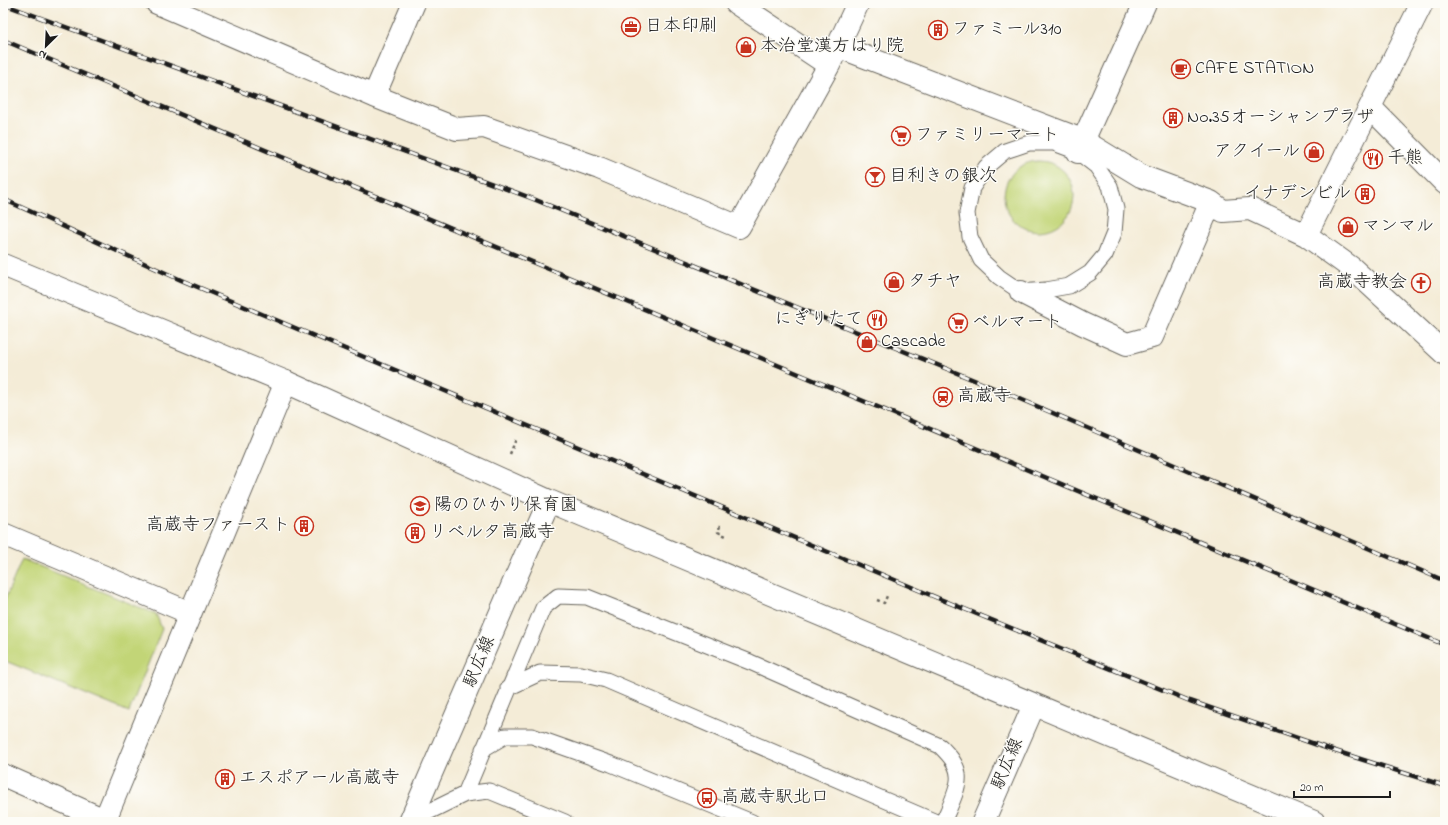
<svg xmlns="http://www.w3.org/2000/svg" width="1448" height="825" viewBox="0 0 1448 825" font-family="'Indie Flower','Klee One',sans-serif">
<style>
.green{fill:#c2d577;stroke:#6f784a}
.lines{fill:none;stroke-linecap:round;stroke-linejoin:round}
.lane-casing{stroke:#68655d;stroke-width:17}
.street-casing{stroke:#68655d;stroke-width:24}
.secondary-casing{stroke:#68655d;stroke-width:24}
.path{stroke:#68655d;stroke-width:2.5;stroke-dasharray:3 3;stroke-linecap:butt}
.lane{stroke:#fff;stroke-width:15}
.street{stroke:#fff;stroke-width:22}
.secondary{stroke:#fff;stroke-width:22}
.rail-casing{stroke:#1c1c1c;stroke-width:4.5}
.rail{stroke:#fdfcf7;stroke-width:3;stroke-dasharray:9;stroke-linecap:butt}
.labels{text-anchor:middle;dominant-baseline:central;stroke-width:3;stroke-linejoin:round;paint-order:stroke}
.poi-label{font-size:18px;fill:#1c1c1c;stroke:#fdfcf7;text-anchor:start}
.street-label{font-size:18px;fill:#1c1c1c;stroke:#fdfcf7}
</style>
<rect width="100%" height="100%" fill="#fdfcf7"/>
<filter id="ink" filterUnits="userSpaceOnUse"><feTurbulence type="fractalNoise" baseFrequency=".025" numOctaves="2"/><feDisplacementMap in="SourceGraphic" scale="8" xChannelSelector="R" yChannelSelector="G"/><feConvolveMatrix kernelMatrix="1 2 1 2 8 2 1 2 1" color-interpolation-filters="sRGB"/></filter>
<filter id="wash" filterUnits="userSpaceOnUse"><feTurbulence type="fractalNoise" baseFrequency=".012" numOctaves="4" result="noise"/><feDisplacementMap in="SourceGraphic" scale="16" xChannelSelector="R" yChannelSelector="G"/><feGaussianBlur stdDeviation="0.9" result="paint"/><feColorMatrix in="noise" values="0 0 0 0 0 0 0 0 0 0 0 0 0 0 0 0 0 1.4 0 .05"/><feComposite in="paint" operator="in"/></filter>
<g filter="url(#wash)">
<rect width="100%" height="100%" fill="#f4ecd7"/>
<path class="green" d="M1004 196a35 35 0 1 1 70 0a35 35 0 1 1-70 0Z
M22,559L156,614L162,629L129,712L3,660V604Z"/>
</g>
<g filter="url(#ink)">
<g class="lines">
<g class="lane-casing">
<path id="lane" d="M1029,143H1054L1078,152L1096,166L1110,186L1116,209L1114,233L1105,255L1090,273L1069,286L1046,290L1021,292L999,277L981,260L970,237L967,213L972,188L986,167L1005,151Z
M508,688L540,673L581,674L606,680L936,822
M483,749L505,736H532L611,764L752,822
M465,794L543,608L558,596L587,597L750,662L940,746C948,754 957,763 958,775C960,788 948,810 943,822
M410,821L465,794L489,791L565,822"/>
</g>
<g class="street-casing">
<path id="street" d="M157,3L374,96L457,129L484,127L599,168L739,227L829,65L858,3
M736,3L829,65
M837,46L1082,140L1141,176L1211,202L1223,211L1250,209L1306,235L1353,269L1445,354
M374,96L414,3
M1370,107L1445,183
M1306,235L1422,3
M1021,292L1083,324L1127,344L1152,337L1211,202
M3,534L190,613
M3,775L109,822
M104,822L286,382"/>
</g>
<g class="secondary-casing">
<path id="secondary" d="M1078,152L1145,3
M3,265L286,382L549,501L1314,822
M410,822L549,501
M983,822L1034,705"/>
</g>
<path class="path" d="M510,454L516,439
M720,526L718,532L728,537
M877,600L884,603L887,596"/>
<use href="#lane" class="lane"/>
<use href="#street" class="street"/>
<use href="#secondary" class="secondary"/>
<g class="rail-casing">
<path id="rail" d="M3,4L531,198L1013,396L1445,581
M3,40L1445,645
M3,199L181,280L940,599L1190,701L1329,749L1445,786"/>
</g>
<use href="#rail" class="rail"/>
</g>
</g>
<defs>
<g id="office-ring" transform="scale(1)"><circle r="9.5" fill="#fdfcf7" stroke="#c8321e" stroke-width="1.5"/><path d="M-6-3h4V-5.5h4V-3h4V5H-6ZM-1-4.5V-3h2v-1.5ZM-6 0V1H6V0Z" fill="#c8321e"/></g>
<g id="building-ring" transform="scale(1)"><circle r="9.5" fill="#fdfcf7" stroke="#c8321e" stroke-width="1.5"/><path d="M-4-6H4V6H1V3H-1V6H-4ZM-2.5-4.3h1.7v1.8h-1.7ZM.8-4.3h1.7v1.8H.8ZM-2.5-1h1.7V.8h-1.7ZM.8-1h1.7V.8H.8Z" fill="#c8321e"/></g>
<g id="shop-ring" transform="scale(1)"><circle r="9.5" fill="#fdfcf7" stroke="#c8321e" stroke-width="1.5"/><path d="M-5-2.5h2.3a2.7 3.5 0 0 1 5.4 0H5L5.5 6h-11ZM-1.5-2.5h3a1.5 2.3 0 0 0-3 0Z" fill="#c8321e"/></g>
<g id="cafe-ring" transform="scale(1)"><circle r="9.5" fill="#fdfcf7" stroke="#c8321e" stroke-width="1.5"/><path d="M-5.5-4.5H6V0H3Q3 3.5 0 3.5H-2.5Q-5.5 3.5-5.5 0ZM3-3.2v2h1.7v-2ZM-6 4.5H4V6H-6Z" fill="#c8321e"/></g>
<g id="supermarket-ring" transform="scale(1)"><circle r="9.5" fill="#fdfcf7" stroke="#c8321e" stroke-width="1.5"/><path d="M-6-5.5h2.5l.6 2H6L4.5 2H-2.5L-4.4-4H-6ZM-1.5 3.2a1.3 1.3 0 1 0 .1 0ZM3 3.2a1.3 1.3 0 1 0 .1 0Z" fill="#c8321e"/></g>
<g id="restaurant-ring" transform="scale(1)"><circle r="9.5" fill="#fdfcf7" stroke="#c8321e" stroke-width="1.5"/><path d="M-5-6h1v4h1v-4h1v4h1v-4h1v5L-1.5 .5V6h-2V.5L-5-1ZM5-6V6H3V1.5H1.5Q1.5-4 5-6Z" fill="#c8321e"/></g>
<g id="bar-ring" transform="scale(1)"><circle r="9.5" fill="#fdfcf7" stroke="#c8321e" stroke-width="1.5"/><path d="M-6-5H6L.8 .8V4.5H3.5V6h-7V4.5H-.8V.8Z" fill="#c8321e"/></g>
<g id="church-ring" transform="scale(1)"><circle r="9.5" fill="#fdfcf7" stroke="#c8321e" stroke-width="1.5"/><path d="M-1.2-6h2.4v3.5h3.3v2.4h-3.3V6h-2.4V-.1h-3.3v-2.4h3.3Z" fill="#c8321e"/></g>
<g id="station-ring" transform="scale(1)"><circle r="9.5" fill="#fdfcf7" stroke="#c8321e" stroke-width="1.5"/><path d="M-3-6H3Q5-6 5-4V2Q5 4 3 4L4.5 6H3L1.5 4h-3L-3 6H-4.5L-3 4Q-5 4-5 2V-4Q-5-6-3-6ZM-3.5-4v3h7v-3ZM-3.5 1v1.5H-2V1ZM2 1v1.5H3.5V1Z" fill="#c8321e"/></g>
<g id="school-ring" transform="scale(1)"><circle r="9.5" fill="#fdfcf7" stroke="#c8321e" stroke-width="1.5"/><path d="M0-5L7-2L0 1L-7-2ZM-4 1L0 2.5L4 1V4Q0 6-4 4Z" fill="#c8321e"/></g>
<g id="bus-ring" transform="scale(1)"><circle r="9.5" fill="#fdfcf7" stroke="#c8321e" stroke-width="1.5"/><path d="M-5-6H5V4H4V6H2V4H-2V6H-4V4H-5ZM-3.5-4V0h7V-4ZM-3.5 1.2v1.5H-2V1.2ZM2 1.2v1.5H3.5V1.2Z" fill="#c8321e"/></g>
</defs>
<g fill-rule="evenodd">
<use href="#office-ring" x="631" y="27"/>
<use href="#building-ring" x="938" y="30"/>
<use href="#shop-ring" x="746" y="47"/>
<use href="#cafe-ring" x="1181" y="69"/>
<use href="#building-ring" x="1173" y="118"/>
<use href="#supermarket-ring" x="901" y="136"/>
<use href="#shop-ring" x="1314" y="152"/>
<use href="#restaurant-ring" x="1373" y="159"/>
<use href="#bar-ring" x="875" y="177"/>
<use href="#building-ring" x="1365" y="194"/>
<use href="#shop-ring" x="1348" y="227"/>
<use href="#shop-ring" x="894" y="282"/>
<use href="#church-ring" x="1421" y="283"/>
<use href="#restaurant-ring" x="877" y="320"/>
<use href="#supermarket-ring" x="958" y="323"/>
<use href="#shop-ring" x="867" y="342"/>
<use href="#station-ring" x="943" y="397"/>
<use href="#school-ring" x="420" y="506"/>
<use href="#building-ring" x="304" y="526"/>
<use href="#building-ring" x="415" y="533"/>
<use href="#building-ring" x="225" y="779"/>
<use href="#bus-ring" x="707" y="798"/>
</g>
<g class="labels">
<g class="poi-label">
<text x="645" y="27">日本印刷</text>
<text x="952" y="30">ファミール310</text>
<text x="760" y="47">本治堂漢方はり院</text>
<text x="1195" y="69">CAFE STATION</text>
<text x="1187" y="118">No.35オーシャンプラザ</text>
<text x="915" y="136">ファミリーマート</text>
<text x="1300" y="152" text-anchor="end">アクイール</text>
<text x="1387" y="159">千熊</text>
<text x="889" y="177">目利きの銀次</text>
<text x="1351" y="194" text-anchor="end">イナデンビル</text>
<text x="1362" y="227">マンマル</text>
<text x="908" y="282">タチヤ</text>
<text x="1407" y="283" text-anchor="end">高蔵寺教会</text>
<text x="863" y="320" text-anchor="end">にぎりたて</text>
<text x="972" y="323">ベルマート</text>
<text x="881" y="342">Cascade</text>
<text x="957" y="397">高蔵寺</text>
<text x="434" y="506">陽のひかり保育園</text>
<text x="290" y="526" text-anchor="end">高蔵寺ファースト</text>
<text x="429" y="533">リベルタ高蔵寺</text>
<text x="239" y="779">エスポアール高蔵寺</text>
<text x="721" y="798">高蔵寺駅北口</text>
</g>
<g class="street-label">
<text transform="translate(480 662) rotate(-67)">駅広線</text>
<text transform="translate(1008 764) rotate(-67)">駅広線</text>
</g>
</g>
<rect width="1448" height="825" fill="none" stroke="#fdfcf7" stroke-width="16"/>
<g transform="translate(46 46) rotate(204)" stroke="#fdfcf7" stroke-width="3" paint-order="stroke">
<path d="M0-3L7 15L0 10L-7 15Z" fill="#1c1c1c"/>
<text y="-6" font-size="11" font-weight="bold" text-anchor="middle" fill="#1c1c1c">N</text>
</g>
<path d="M1294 791v6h96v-6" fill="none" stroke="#1c1c1c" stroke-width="2"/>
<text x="1300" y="791" font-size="12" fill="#1c1c1c" stroke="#fdfcf7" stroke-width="3" paint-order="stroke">20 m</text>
</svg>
